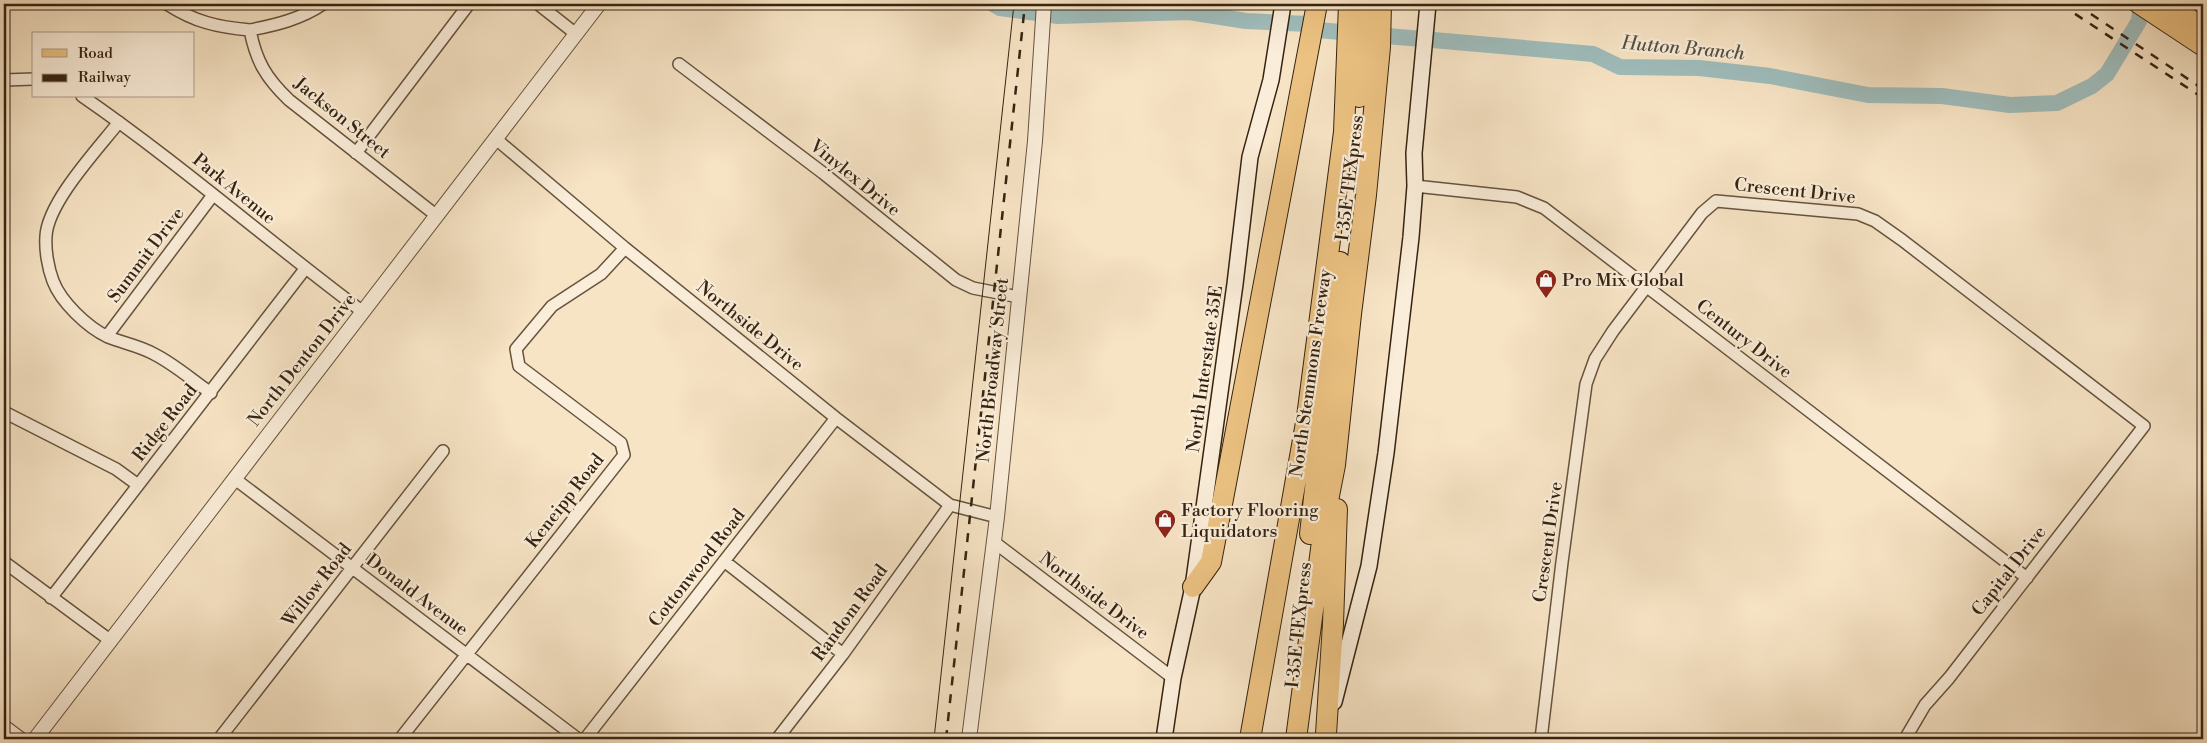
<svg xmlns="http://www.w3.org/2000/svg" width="2207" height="743" viewBox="0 0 2207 743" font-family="'Libre Bodoni',serif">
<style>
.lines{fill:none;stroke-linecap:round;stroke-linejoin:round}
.river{stroke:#9fbdbc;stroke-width:16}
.minor-casing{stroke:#66533e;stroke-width:14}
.tertiary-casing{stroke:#66533e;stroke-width:16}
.secondary-casing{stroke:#352311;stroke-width:18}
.primary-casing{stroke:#352311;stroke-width:20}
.motorway-casing{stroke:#352311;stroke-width:22}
.minor{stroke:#faedd9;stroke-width:11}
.tertiary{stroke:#faedd9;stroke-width:14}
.secondary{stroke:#faedd9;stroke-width:15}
.primary{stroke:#ecc282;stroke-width:18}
.motorway{stroke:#ecc282;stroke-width:20}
.tram{stroke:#352311;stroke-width:1}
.rail{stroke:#352311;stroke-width:2.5;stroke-dasharray:9 9;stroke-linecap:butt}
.labels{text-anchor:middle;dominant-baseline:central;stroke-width:4.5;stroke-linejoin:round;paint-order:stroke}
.street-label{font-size:18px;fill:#352311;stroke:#faedd9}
.poi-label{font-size:18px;fill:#352311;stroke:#faedd9;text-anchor:start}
.water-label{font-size:19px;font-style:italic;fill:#555144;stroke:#faedd9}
</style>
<rect width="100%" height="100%" fill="#f7e4c5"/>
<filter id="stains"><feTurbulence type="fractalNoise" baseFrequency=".004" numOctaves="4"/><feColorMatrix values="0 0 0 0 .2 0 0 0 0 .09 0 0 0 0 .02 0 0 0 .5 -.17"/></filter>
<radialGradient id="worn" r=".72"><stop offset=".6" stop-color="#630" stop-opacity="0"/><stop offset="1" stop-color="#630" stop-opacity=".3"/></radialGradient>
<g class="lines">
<path class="river" d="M993,4L1000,8L1058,16L1189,12L1246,21L1308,24L1318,30L1593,54L1620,67L1699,68L1770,76L1868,95L1942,96L2010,105L2057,103L2092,86L2107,74L2139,21L2141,4"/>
<g class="minor-casing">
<path id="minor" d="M167,4C195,22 217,27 250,30C256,61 266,78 289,100L437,216
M538,4L576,34
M250,30C276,25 301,19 323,4
M679,64L823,173L956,280L973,288L1019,297
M4,80L34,79
M82,96C179,163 268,241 363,312
M119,122C97,150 48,202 46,236C45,250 48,268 53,281C61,302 87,327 108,337C123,343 140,346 154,354C174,364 192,380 211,393
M496,139L625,248L836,418L950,505L997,517
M356,153L469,4
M1415,186L1517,197L1544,208L2027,578
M107,336L213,195
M4,412L116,469L138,485
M235,479L578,739
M994,542L1173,678
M724,561L843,654
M4,562L111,641
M51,598L305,269
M219,739L443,451
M400,739L624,455L621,443L519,366L516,349L552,306L601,274L625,248
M585,739L836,418
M777,739L843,654L950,505
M1541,739L1562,562L1586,384L1595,359L1613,331L1702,213L1716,201L1858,214L1875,221L1902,240L2144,426L1949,678L1925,705L1905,739"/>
</g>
<g class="tertiary-casing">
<path id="tertiary" d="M4,727L20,739
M35,739L599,4
M969,739L997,517L1035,141L1044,4"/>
</g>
<g class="secondary-casing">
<path id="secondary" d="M1334,702L1369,566L1386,453L1411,237L1415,186L1414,153L1428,4
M1164,739L1173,678L1193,587L1235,284L1250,157L1271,80L1283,4"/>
</g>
<g class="primary-casing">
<path id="primary" d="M2138,4L2203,47
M2168,4L2203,27"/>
</g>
<g class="motorway-casing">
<path id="motorway" d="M1359,97L1364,4
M1310,534L1340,262
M1193,587L1211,562L1317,4
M1326,734L1333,624L1337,509
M1250,739L1307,417L1344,132L1349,4
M1296,739L1326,511L1335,465L1351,314L1366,195L1380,47L1381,4"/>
</g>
<use href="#minor" class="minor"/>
<use href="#tertiary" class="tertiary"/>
<use href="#secondary" class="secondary"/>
<use href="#primary" class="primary"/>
<use href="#motorway" class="motorway"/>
<path class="tram" d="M934,739L1014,4"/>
<path class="rail" d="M2060,4L2203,98
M2076,4L2203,89
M946,739L1025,4"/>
</g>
<defs>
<g id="shop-pin" transform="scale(1.125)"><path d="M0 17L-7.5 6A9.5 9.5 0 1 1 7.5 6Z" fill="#8f2418" stroke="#faedd9"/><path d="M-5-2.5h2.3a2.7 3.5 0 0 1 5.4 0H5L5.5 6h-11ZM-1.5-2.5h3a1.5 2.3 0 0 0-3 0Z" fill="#fff"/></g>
</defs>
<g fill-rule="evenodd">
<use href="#shop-pin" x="1546" y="280"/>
<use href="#shop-pin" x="1165" y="520"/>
</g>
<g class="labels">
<g class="street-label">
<text transform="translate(342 118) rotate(39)">Jackson Street</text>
<text transform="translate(855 178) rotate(39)">Vinylex Drive</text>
<text transform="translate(1350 178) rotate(-83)">I 35E TEXpress</text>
<text transform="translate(234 189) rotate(39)">Park Avenue</text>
<text transform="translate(1795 191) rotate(6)">Crescent Drive</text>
<text transform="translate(146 255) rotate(-53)">Summit Drive</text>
<text transform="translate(750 326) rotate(39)">Northside Drive</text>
<text transform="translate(1744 339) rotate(38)">Century Drive</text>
<text transform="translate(302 360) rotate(-52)">North Denton Drive</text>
<text transform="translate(1205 369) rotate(-82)">North Interstate 35E</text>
<text transform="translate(993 370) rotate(-84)">North Broadway Street</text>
<text transform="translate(1311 373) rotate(-82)">North Stemmons Freeway</text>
<text transform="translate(165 423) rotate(-52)">Ridge Road</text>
<text transform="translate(565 501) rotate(-52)">Keneipp Road</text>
<text transform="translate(1548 542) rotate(-82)">Crescent Drive</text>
<text transform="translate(697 568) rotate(-52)">Cottonwood Road</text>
<text transform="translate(2009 571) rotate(-52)">Capital Drive</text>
<text transform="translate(317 585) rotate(-52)">Willow Road</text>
<text transform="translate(417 595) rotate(37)">Donald Avenue</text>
<text transform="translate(1094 596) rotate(37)">Northside Drive</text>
<text transform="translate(850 613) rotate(-54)">Random Road</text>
<text transform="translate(1299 625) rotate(-84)">I 35E TEXpress</text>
</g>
<g class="poi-label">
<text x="1562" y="280">Pro Mix Global</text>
<text x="1181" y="510">Factory Flooring<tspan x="1181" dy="21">Liquidators</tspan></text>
</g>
<g class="water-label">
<text transform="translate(1683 48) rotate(5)">Hutton Branch</text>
</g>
</g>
<rect width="2207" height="743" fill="none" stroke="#f7e4c5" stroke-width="20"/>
<rect x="5" y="5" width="2197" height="733" fill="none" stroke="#352311" stroke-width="2.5"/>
<rect x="10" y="10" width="2187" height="723" fill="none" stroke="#352311"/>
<rect x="32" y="32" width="162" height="65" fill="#faedd9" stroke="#ab9c89"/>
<rect x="42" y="49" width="25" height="8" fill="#ecc282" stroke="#ab9c89"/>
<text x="78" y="58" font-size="15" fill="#352311">Road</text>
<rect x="42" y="74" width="25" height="8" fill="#352311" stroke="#ab9c89"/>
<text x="78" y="82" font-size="15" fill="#352311">Railway</text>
<rect width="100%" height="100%" filter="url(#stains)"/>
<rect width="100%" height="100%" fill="url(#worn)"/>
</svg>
